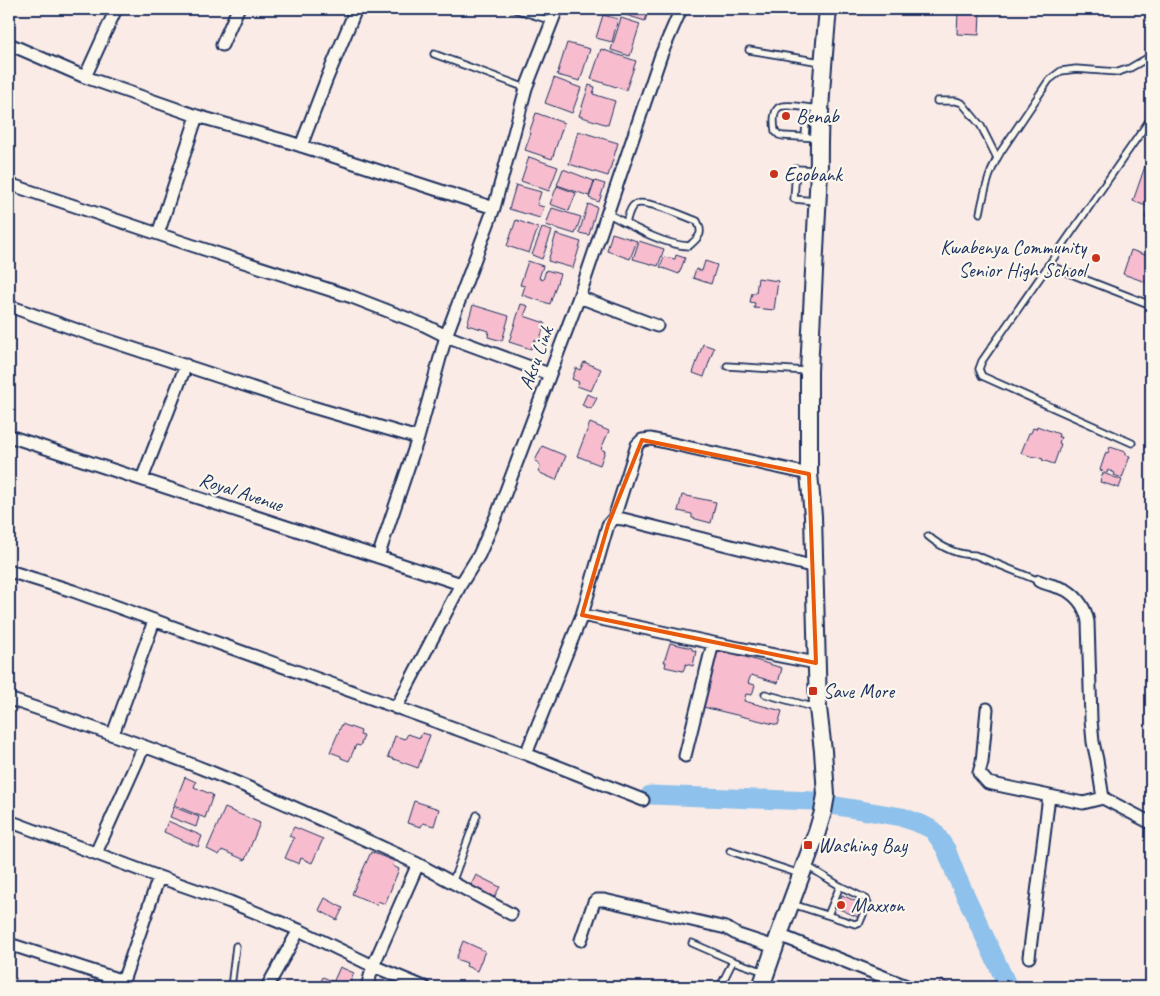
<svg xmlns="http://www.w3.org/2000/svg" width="1160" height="996" viewBox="0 0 1160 996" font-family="Caveat,sans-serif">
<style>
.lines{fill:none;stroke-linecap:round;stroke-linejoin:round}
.river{stroke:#8ec1eb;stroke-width:19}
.building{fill:#f7bdcf;stroke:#1b2f5e}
.lane-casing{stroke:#1b2f5e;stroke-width:9}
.street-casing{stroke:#1b2f5e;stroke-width:15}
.secondary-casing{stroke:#1b2f5e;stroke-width:20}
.lane{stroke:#fbf7ec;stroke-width:5.5}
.street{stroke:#fbf7ec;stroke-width:11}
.secondary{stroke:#fbf7ec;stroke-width:16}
.marked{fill:none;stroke:#e8590c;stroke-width:4;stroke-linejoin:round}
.poi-dot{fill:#c8321e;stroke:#fbf7ec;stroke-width:2}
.labels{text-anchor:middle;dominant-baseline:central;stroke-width:4.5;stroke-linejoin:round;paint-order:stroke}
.poi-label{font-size:20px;fill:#1b2f5e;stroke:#fbf7ec;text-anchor:start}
.street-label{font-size:20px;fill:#1b2f5e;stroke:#fbf7ec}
</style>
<rect width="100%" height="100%" fill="#faebe6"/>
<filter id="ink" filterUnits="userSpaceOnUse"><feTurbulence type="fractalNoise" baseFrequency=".02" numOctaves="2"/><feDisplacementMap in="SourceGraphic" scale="10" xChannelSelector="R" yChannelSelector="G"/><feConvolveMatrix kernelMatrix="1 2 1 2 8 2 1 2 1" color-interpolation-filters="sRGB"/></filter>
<g filter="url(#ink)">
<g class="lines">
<path class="river" d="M650,795L814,801
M831,805L902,817L923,825L933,830L946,849L956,875L1008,987"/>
</g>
<path class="building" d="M607,9H649L645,21Z
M958,11H980L979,35L957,34Z
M603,15L618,19L612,42L596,38Z
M621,18L640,24L630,56L611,50Z
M567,43L590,49L580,81L557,75Z
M601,49L636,61L626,90L591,79Z
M554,78L581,88L572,113L545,103Z
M589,85L595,87L593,94L615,101L608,125L579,116Z
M536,113L564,123L552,159L525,150L531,133H529Z
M578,131L618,143L608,176L569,164Z
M1151,149V193L1146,206L1133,201Z
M529,157L558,167L549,191L521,181Z
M563,169L594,181L589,196L557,185Z
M595,181L605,184L599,202L589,198Z
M516,185L541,192L537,205L544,207L540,218L509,209Z
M557,186L576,193L569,211L550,204Z
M588,204L597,207L589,235L579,233Z
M552,208L581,217L575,234L546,225Z
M1148,210L1151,211V220L1145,218Z
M516,220L538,228L529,253L507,246Z
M542,228L552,231L542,259L532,255Z
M612,233L637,241L630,259L607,251Z
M556,234L581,242L573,268L548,261Z
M639,241L664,249L658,266L633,259Z
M1131,250L1151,257V284L1123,274Z
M676,255L685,258L679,274L660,267L664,257L675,259Z
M528,261L543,266L539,278L543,280L546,270L560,274L550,304L522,295L525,286L520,285Z
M705,261L717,265L711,284L693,278L696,269L702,271Z
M758,278L778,281L774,310L754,308L755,303L750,302L752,293H756Z
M521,304L528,306L524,316L545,323L539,342L534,340L531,349L509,342Z
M473,305L509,316L502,341L488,337L489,331L467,325Z
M703,344L714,348L704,377L693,373Z
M584,362L601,369L591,391L577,386L579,382L572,379L576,368L580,370Z
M587,394L597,398L591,409L582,405Z
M590,423L609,431L601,449L605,451L600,465L577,456Z
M1037,426L1059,434L1058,437H1061L1059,443L1061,444L1054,464L1042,460L1043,459L1033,456V457L1021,453L1029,433H1031L1033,428L1036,429Z
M542,446L566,456L556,480L538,472L540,468L539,463L535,461Z
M1110,447L1126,452V455L1130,456L1122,478L1114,475L1115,473L1108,470L1107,473L1100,470L1106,452L1108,453Z
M1103,473L1122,480L1119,488L1100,482Z
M682,495L716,502L711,523L692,518V514L678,511Z
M670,643L692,648V650L696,651L693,666L686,664L683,671L665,667L666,662H664Z
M715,648L782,668L778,683L751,675L748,683L755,685L752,695L746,694L744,701L782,711L778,725L699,706Z
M342,724L361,731L360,735L364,736L360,746L356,745L349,761L341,758V756L330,752Z
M422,733L430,735L418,768L388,757L395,736L405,739L408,734L420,738Z
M185,777L196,782L194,787L213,795L205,818L174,805Z
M414,801L439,809L434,826L423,823L421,827L407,823Z
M174,807L199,817L196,827L170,817Z
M225,808L260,823L245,860L222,850L219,855L207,849Z
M168,821L202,836L198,847L164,832Z
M294,827L323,839L312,863L301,858L299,864L285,858L294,838L289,836Z
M371,852L394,861L393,866L399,869L385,904L378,901L377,905L352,894Z
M476,875L500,887L493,899L470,887Z
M842,895L866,906L860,918L837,908Z
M325,898L343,908L337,920L319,910Z
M463,941L485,951L477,971L466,966L467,963L456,959Z
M340,967L354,973L348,987H331Z
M323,977L334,982L331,987H318Z
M941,980L959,987H938Z"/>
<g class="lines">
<g class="lane-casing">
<path id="lane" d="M514,9L552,21
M928,9H938
M749,50L821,62
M434,54L526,88
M937,101H956L962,103L981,126L997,158
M818,109C810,108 783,103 778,108C773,113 774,125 775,131L779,135L783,136L819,138
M805,137L807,108
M815,201L794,199L796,169L817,170
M607,213C631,226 663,245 689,246C699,237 704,234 697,221C686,217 643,197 634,205C629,209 628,217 626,223
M980,213C985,188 991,164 1006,144L1049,80L1061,71L1076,69L1118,72L1130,68L1151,56
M1048,265L1151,305
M727,366L807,371
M1132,443L982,376L979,369L982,361L1151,118
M928,536C942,548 957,555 975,555L1039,581
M765,694L816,708
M730,851L800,874
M452,883L477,815
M792,904L855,924L860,922L868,903L866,899L840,886L807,866
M828,915L840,886
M692,943L733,961
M231,987L236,946
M720,987L733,961L765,972"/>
</g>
<g class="street-casing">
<path id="street" d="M9,44L85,77L197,116L286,141L494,208
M222,45L238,9
M85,77L116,9
M301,146L327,78L356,9
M9,184L191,245L352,297L424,325L446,336L549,374
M158,234L197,116
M579,297L657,326
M9,306L80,331L302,404L418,438
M9,436L461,584
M142,479L186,365
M614,518L637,445L642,440L651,439L809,474
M378,557L418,438L446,336L494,208L526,88L557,9
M9,571L73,591L526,754L643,800
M1039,581C1048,585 1057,586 1066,590C1078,597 1086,609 1088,622L1091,720L1093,742L1097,760L1103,798L1151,823
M582,615L608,525L614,518L623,519L815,567
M9,699C81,723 153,748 223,777C289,804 353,834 418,864L373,966L424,987
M396,708L461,584L479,555L498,512L579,297L661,55L681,9
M987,709L982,762L979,773L988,783L1083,803L1103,798
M113,734L154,621
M526,754L582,615L713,643L816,663
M685,756L713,643
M9,821L159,877L230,902L299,930L373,966L367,987
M96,853L144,746
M418,864L511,914
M779,935L909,987
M581,940L594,902L597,900H604L726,928L738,935L775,947
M9,944L123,981
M1029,957L1049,796
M121,987L159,877
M267,987L299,930"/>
</g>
<g class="secondary-casing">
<path id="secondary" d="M761,987L779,935L817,832L823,812L826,795L823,751L818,708L813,516L809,474V371L819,171C818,116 823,63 828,9"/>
</g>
<use href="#lane" class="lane"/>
<use href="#street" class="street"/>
<use href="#secondary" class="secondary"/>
</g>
</g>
<path class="marked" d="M642,440L809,474L816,663L582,615L608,525Z"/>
<g class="poi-dot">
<circle cx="786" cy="116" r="5"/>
<circle cx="774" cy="174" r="5"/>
<circle cx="1096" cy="258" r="5"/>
<rect x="808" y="686" width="10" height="10" rx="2.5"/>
<rect x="803" y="840" width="10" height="10" rx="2.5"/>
<circle cx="841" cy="905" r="5"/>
</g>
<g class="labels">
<g class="poi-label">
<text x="796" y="116">Benab</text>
<text x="784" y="174">Ecobank</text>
<text x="1086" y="247" text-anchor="end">Kwabenya Community<tspan x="1086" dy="23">Senior High School</tspan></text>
<text x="823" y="691">Save More</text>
<text x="818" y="845">Washing Bay</text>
<text x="851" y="905">Maxxon</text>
</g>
<g class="street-label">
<text transform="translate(536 358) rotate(-70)">Aksu Link</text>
<text transform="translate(241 492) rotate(18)">Royal Avenue</text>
</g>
</g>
<rect width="1160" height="996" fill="none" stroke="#fbf7ec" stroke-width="30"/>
<rect x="15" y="15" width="1130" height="966" fill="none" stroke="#1b2f5e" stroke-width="2" filter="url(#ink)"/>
</svg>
